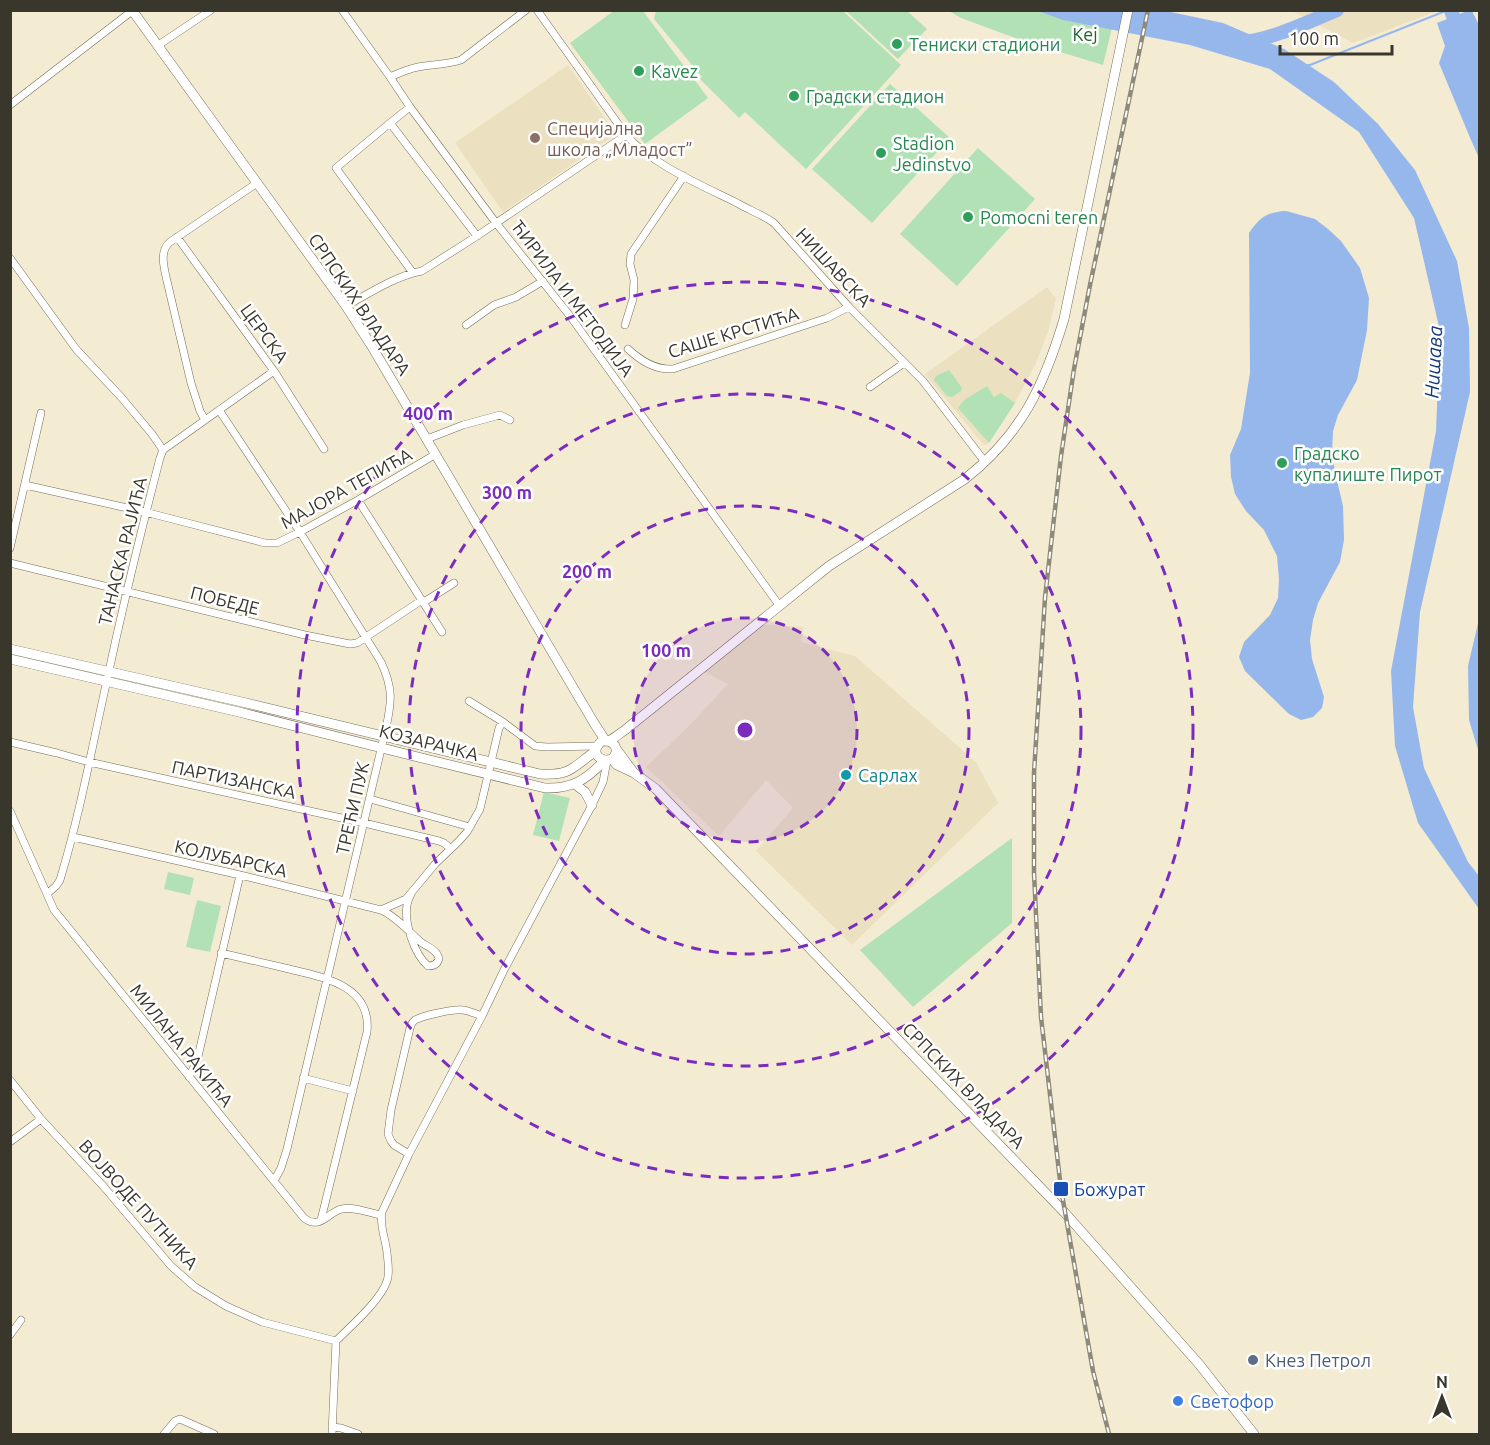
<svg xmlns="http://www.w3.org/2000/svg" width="1490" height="1445" viewBox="0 0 1490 1445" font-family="Ubuntu,sans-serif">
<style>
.built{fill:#ebe1c1}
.green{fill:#b1e1b5}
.water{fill:#96b7eb}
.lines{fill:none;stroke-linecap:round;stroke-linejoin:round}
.stream{stroke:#96b7eb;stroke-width:2}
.river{stroke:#96b7eb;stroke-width:14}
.street-casing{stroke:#756e59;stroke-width:8}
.secondary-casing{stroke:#756e59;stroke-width:10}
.street{stroke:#fff;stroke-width:7}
.secondary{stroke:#fff;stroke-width:9}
.rail-casing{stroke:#8f8979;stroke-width:4.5}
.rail{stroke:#fff;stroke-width:2;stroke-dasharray:7;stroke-linecap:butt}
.ring{fill:none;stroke:#7b2cbf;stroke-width:3;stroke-dasharray:10 8}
.leisure-dot{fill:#2e9e5b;stroke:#fff;stroke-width:2}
.education-dot{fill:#8d6e63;stroke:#fff;stroke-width:2}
.culture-dot{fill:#0f9aa8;stroke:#fff;stroke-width:2}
.transit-dot{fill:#1a4fb4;stroke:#fff;stroke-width:2}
.service-dot{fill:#5c6f8a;stroke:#fff;stroke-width:2}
.shop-dot{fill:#3f7fe0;stroke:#fff;stroke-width:2}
.labels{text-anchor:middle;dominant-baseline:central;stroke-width:5;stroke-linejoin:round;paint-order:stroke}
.park-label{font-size:18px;fill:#1e652e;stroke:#fff}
.leisure-label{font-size:18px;fill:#27864d;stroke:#fff;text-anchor:start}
.education-label{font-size:18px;fill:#785e54;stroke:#fff;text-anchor:start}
.street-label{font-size:18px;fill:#39362c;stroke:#fff}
.culture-label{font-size:18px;fill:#0d838f;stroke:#fff;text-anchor:start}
.transit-label{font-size:18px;fill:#164399;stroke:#fff;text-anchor:start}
.service-label{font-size:18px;fill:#4e5e75;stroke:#fff;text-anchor:start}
.shop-label{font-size:18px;fill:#366cbe;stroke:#fff;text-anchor:start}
.water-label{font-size:20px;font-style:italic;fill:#133a77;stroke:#fff}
.centre{fill:#7b2cbf;stroke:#fff;stroke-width:3}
.ring-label{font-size:18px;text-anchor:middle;font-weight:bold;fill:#7b2cbf;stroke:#fff;stroke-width:5;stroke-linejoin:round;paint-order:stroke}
</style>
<rect width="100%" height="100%" fill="#f4ebd3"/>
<path class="built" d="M1292,11H1437L1353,43Z
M568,65L616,134L503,212L455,143Z
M1047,287L1056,298L1048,332L1036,363L1015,403L987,445H984L925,374Z
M760,624L804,627L801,642L855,656L976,762L998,803L852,945L756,851L793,808L766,780L719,836L646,767L689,726L728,684L703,671Z"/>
<path class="green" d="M615,10L643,11L708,98L645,144L570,43Z
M656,10L843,11L901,65L806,169L745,112L739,118L700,79L702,77L654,19Z
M846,11H907L927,29L898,59Z
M949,11H1116L1103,65L1018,39L961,18Z
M890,84L950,138L872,223L812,169Z
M978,148L1035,199L957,286L900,234Z
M949,370L962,388L961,391L952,397L947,396L934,380L936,376Z
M987,386L994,397L1001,393L1015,403L989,443L958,408L964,400Z
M544,792L570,798L559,841L533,835Z
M1012,838V923L913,1007L860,950Z
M168,872L194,878L190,895L164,889Z
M197,900L221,906L210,952L186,947Z"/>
<path class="water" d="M1038,11H1166L1223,23L1284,49L1334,82L1378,124L1415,170L1457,261L1469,328L1470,392L1420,612L1413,707L1424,768L1468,862L1479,876V909L1418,823L1395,746L1391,671L1436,431L1440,331L1414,218L1359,132L1270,69L1190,45L1063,20Z
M1467,11H1472L1479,25V158L1471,140L1439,63L1445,46L1437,23Z
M1286,211L1315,219L1328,229L1341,241L1360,268L1369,298L1367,330L1357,380L1338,415L1333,431L1332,452L1335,472L1343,506L1344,540L1340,562L1318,603L1313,620L1310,640L1312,659L1324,697L1322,708L1313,717L1301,720L1289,714L1245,671L1239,657L1244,642L1270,615L1278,598L1279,579L1277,556L1264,530L1246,511L1235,494L1231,477L1230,455L1241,429L1250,373L1249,233C1260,217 1267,212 1286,211Z
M1479,619V753L1469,720L1468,666Z"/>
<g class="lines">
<path class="stream" d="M1306,65H1310L1448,10"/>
<path class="river" d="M1451,10L1453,16
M1242,42C1271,40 1310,21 1337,10"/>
<g class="street-casing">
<path id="street" d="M342,10L390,77L410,107L496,223L570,316L779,605
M537,10L626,135C651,164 703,186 737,203C749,210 763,215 774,223L849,307L923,381L985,462
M157,46L211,10
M390,77C399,73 408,69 418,67C432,64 446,65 461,60L526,10
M10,105L132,11
M410,107L390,123L477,236
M390,123L336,168L413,273
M177,237L274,371L324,449
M10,258L76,349L121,397L152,434L163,450
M346,306C370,293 395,276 422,271L477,236L626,135
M466,325L494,305L516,297L543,281
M625,325L633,299L634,280L630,264L631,254L684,176
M628,349C641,361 655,370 673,369L827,318L849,307
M870,387L904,363
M219,410L300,532L381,662C393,688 392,700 386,728L287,1149L281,1168L274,1181
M205,420L200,411L191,383L167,281C164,268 159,251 170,242L257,183
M427,439L463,425L500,415L510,420
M163,450L274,371
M25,485L145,512L265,543H277L300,532L358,500L436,454
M358,500L442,632
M10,548L41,413
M10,563L305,635L350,644L357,643L422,600
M424,602L454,583
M469,701L503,722L535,746L547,747L597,746
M10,742L57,753L89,762L364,823L439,841L444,843L450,848
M370,799L470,827
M10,811L54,910L304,1218C320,1231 329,1211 342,1209C354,1206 369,1213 381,1215
M73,837L240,875L381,910C397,917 409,932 422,943C427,946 434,949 437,954C438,955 438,957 439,958C438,964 434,966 428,966C414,954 404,923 407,905C408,900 410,896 412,892
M47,894L56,886L60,880C80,814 92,747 107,680C123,605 141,531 160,458L163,450
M381,910L406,899L436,863L459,841L467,832L480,809L499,728L503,722
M221,953C242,958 264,963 285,968C321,977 372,984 367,1032L321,1220
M189,1077L197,1061L240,875
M303,1078L353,1091
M10,1080L41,1119L104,1187L171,1266L195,1287L226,1306L262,1322L336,1341
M10,1142L41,1119
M409,1154L394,1145L391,1141L388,1134L391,1110L410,1028C412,1023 411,1023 415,1020C424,1015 454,1009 463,1010C470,1011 476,1014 482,1016
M10,1335L21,1320
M332,1427L341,1428L358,1434
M164,1434L175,1421L180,1419L214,1434
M332,1434L336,1341C350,1327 381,1300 387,1281C390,1273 388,1262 387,1253C386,1240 379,1225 382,1212L409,1154L482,1016L504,970L592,805L603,782L607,761"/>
</g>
<g class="secondary-casing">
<path id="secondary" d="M132,10L346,306L371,345L594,723L605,740
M10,649L242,702L540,774C572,776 572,767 596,751
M10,659L239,712L434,761L545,788C572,789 586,780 604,761
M608,741C617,744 619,752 612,759C602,763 590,754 599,744C603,739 603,742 608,741C614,739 620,733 625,730L829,566L965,479C1021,435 1044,386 1064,319L1128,10
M617,750L634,773L656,789L1065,1213L1199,1364L1254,1434
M612,759L617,765L634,773
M575,784L585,792L592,805"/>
</g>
<use href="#street" class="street"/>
<use href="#secondary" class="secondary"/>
<g class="rail-casing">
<path id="rail" d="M1109,1434L1093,1371L1061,1189L1041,1017L1034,873V773L1045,598L1061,456L1074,369L1090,285L1148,10"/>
</g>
<use href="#rail" class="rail"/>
</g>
<circle cx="745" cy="730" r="112" fill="#7b2cbf" fill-opacity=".12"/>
<g class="ring">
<circle cx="745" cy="730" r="112"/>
<circle cx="745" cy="730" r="224"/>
<circle cx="745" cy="730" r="336"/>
<circle cx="745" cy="730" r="448"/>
</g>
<g class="leisure-dot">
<circle cx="897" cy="44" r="6"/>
<circle cx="639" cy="71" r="6"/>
<circle cx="794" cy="96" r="6"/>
<circle cx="881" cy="153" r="6"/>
<circle cx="968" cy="217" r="6"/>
<circle cx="1282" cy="463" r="6"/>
</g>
<circle class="education-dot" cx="535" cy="138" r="6"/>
<circle class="culture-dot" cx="846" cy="775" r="6"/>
<rect class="transit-dot" x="1053" y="1181" width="16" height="16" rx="3"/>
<circle class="service-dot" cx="1253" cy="1360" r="6"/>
<circle class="shop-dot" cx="1178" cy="1401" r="6"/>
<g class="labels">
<g class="park-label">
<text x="1085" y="34">Кеј</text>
</g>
<g class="leisure-label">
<text x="909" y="44">Тениски стадиони</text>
<text x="651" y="71">Kavez</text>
<text x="806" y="96">Градски стадион</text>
<text x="893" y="143">Stadion<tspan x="893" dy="21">Jedinstvo</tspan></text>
<text x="980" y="217">Pomocni teren</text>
<text x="1294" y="453">Градско<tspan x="1294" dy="21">купалиште Пирот</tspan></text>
</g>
<g class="education-label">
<text x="547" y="128">Специјална<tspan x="547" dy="21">школа „Младост”</tspan></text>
</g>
<g class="street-label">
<text transform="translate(834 267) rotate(47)">НИШАВСКА</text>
<text transform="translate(573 298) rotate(53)">ЋИРИЛА И МЕТОДИЈА</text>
<text transform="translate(360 304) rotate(56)">СРПСКИХ ВЛАДАРА</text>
<text transform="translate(733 332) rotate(-17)">САШЕ КРСТИЋА</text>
<text transform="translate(265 333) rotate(54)">ЦЕРСКА</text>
<text transform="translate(346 488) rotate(-29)">МАЈОРА ТЕПИЋА</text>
<text transform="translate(122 551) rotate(-76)">ТАНАСКА РАЈИЋА</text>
<text transform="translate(225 600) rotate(14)">ПОБЕДЕ</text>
<text transform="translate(429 742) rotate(14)">КОЗАРАЧКА</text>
<text transform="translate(234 779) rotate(12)">ПАРТИЗАНСКА</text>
<text transform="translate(352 808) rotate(-77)">ТРЕЋИ ПУК</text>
<text transform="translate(231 858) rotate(13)">КОЛУБАРСКА</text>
<text transform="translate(182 1045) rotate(51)">МИЛАНА РАКИЋА</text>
<text transform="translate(964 1085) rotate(46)">СРПСКИХ ВЛАДАРА</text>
<text transform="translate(139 1204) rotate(48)">ВОЈВОДЕ ПУТНИКА</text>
</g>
<g class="culture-label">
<text x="858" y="775">Сарлах</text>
</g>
<g class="transit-label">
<text x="1074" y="1189">Божурат</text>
</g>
<g class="service-label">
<text x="1265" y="1360">Кнез Петрол</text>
</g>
<g class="shop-label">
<text x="1190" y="1401">Светофор</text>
</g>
<g class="water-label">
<text transform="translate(1433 362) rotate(-87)">Нишава</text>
</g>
</g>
<circle cx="745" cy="730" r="9" class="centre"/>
<g class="ring-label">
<text x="428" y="420">400 m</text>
<text x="507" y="499">300 m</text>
<text x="587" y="578">200 m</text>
<text x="666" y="657">100 m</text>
</g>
<rect width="1490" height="1445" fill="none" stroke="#39362c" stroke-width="24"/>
<g transform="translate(1442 1397)" stroke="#ffffff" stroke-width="4.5" paint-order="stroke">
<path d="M0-4.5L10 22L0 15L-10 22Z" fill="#39362c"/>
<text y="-9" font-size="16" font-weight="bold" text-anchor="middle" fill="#39362c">N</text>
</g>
<path d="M1280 45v9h112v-9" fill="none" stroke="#39362c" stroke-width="3"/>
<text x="1289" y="45" font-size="18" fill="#39362c" stroke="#ffffff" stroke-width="4.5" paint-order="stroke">100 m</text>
</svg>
